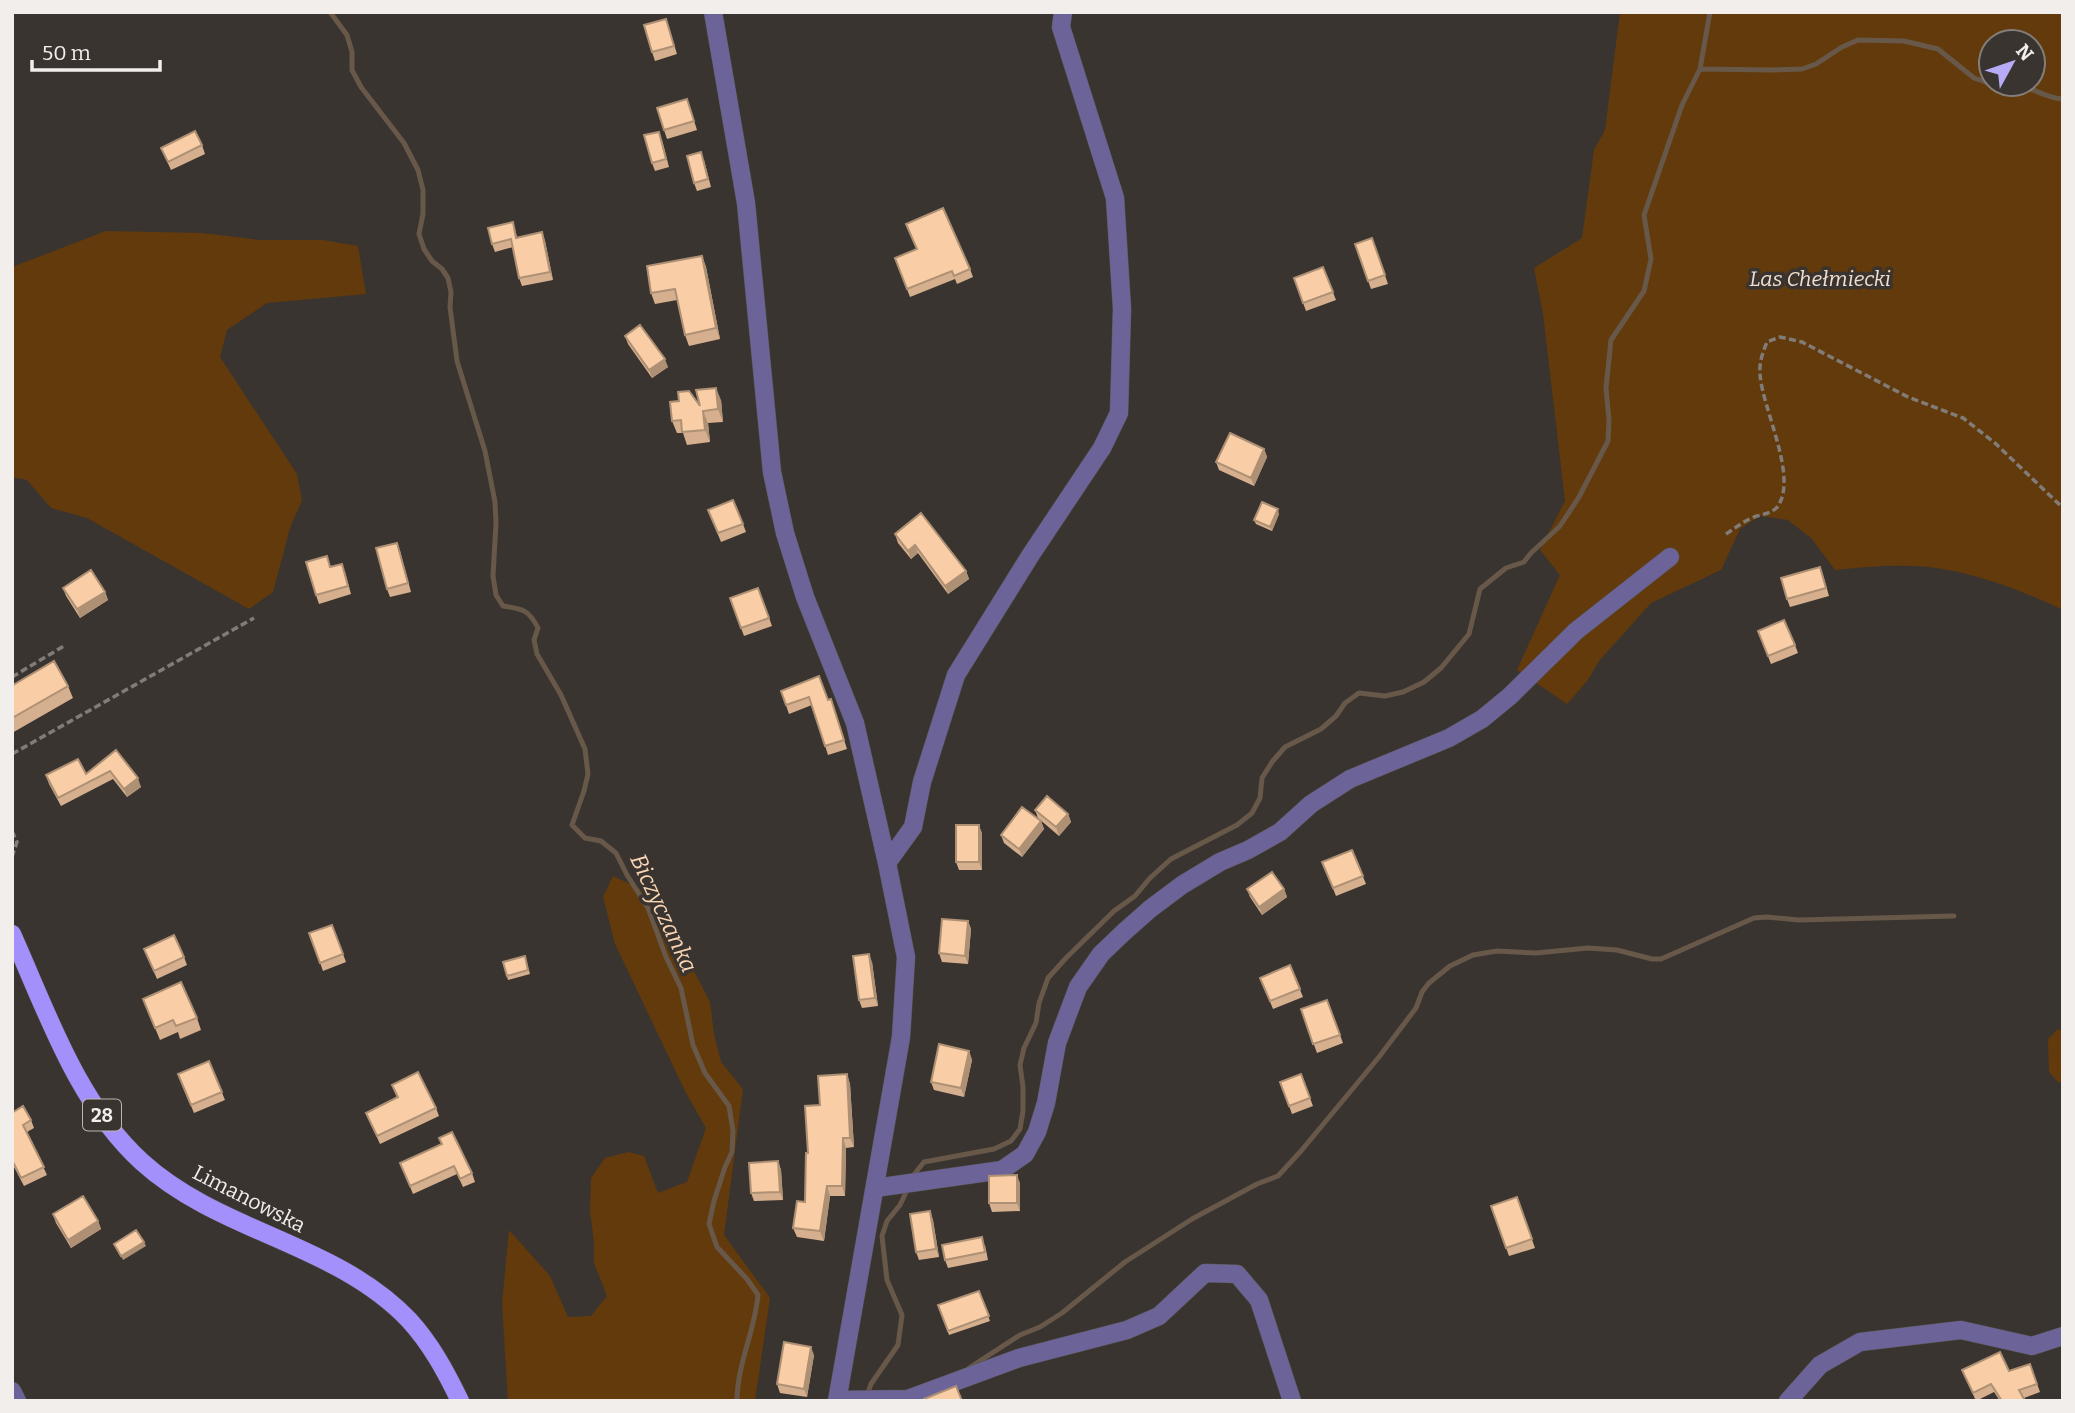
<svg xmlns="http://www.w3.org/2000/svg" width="2075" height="1413" viewBox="0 0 2075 1413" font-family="Bitter,serif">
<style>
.green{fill:#623a0b;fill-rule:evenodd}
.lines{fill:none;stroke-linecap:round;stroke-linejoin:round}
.stream{stroke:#685849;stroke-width:5}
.minor-casing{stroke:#57524e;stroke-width:19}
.major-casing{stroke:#57524e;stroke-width:19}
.path{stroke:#827c79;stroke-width:3.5;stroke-dasharray:7 3.5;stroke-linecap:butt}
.minor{stroke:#6c6499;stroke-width:18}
.major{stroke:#a390fb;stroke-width:18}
.wall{fill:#d6b08e}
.shaded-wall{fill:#ae9074}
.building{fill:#f9cda5;stroke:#ae9074;stroke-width:2}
.labels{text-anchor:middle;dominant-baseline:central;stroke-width:7;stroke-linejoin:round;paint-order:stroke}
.shield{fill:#3a3430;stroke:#bbb6b3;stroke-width:2}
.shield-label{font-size:19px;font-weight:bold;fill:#f2eeeb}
.park-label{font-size:21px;font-style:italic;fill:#f1dece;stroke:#3a3430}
.street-label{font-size:21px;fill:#f2eeeb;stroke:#3a3430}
.water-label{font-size:23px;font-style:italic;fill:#fad5b4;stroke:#3a3430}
</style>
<rect width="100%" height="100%" fill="#3a3430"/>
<path class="green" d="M1620,12H2063V610C2021,590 1974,572 1928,567C1899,564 1863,567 1835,570L1812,539L1788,520L1760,516L1740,529L1721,570L1651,603L1599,661L1588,680L1567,704L1517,670L1560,575L1540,550L1565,501L1543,314L1534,268L1582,238L1594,150L1605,130ZM1991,42H2033V84H1991Z
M106,231L202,233L261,240H323L358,246L366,294L267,303L227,330L220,357L297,474L302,500L290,528L273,592L249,609L87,518L51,508L27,480L12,477V267Z
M613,876L657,897L669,913L696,975L710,1002L714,1034L721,1062L743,1089L724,1235L770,1298L755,1401H508L502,1303L509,1230L550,1276L568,1317L591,1316L607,1296L594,1263V1242L590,1211L591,1178L605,1158L629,1152L644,1156L658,1193L687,1182L706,1128L686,1093L615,944L603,897Z
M2058,1029L2063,1031V1083L2058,1082L2049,1072L2048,1039Z"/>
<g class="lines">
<path class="stream" d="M330,12L347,35L352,52V70L361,87L404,143L418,170L423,190V214L419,234L424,249L432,261L442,269L448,278L451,292L450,307L457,361L485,451L495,502L496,523L493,576L496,595L503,606C523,609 529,610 538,628L534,640L537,654L561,695L585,749L588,774L584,791L572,825L585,838L601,841L616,853L627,875L648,908L666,957L681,988L693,1045L705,1073L729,1106L733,1131L732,1152L725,1167L714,1201L709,1224L717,1247L747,1279L758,1295C755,1331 737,1364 737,1401
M1700,69L1772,70L1802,69L1816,64L1842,47L1858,40L1904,41L1938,49L1974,78L1991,84
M1992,84C2002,86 2011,84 2020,86C2035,89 2047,98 2063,99
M912,1177L924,1162L994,1149L1011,1141L1020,1129L1023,1111V1087L1020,1065L1024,1048L1036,1023L1039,1003L1048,978L1066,958L1114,911L1135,896L1150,878L1171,859L1237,825L1252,813L1260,798L1262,778L1272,762L1285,747L1321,729L1336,716L1345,703L1359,693L1385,696L1403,692L1424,682L1441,668L1469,634L1480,589L1506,568L1524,562L1531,553L1560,526L1579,497L1608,441L1609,420L1606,388L1611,340L1644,291L1651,259L1644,215L1682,105L1700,69L1710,12
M969,1368L1020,1335L1040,1327L1062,1313L1125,1262L1192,1219L1257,1184L1278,1176L1301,1151L1379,1057L1416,1008L1422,992L1429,983L1450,966L1473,955L1497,951L1536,953L1588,948L1617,950L1652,959H1661L1754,918L1767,917L1799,920L1954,916
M866,1398L871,1384L898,1345L902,1315L887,1280L882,1236L887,1221L900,1205L909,1186"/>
<g class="minor-casing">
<path id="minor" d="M713,12L746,203L772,472L785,533L805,597L855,723L887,863L906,957L901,1037L837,1401
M887,863L913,827L922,782L956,675L1030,556L1102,448L1119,413L1122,309L1115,198L1061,27L1063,12
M875,1188L1002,1170L1025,1154L1037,1132L1046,1103L1057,1043L1078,987L1101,954L1124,932L1150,909L1182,885L1220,862L1248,850L1280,832L1311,804L1350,779L1449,738L1482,719L1510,696L1576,631L1670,557
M12,1391L17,1401
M837,1400L908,1399L1019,1358L1127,1330L1159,1316L1205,1273L1237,1274L1259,1300L1292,1401
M1788,1401L1820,1365L1860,1342L1961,1330L2032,1346L2063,1336"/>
</g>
<g class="major-casing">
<path id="major" d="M12,934C47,1012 77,1103 142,1162C220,1233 336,1243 409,1320C431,1344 446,1372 460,1401"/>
</g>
<path class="path" d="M1726,534C1735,528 1744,521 1754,517C1763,514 1772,514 1778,506C1798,476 1762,408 1760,374C1759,362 1763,352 1767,342L1780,337L1802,342L1908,397L1963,418L1995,443L2063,508
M12,677L64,646
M12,754L254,618
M12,831L17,842L12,857"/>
<use href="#minor" class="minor"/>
<use href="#major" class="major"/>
</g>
<path class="wall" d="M666,19L677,54L655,61L652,52Z
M690,108L697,130L667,139L664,130Z
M662,140L669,167L655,171L652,163Z
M202,145L205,154L171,170L161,148Z
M704,160L711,187L697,191L694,183Z
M513,222L517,237L542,232L545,241L553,280L522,286L519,278L513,247L495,252L492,244Z
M1372,238L1388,284L1371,289L1355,244Z
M702,256L706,267L720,339L689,346L685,335L677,300L655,304L651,293Z
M895,258L970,269L973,277L957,284L955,279L910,297Z
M1323,267L1336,300L1306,311L1294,278Z
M625,336L668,367L652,378L628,344Z
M721,400L723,422L708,423L710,442L687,445L683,433H677L672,421L700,406Z
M1264,449L1267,457L1254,486L1219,470L1216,462Z
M708,510L743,524L746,532L721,542Z
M1279,514L1272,531L1256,524L1254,520Z
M895,534L966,571L969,579L948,594L918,553L911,559L898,543Z
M400,551L411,592L390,597L387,589Z
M331,567L345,572L351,594L319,604L316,595Z
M1823,575L1829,596L1790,607L1787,599Z
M63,588L105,592L108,600L80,618L66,596Z
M758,588L772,626L744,636L730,598Z
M1758,631L1795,645L1798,653L1771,664Z
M12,684L13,685L68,686L73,698L12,733Z
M781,691L828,700L831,699L847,749L828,755L812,705L789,714Z
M116,750L141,787L127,797L113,779L61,806L49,784L46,775L86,774Z
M1035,810L1068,814L1071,822L1059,836L1038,818Z
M1041,821L1044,829L1022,857L1004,843L1001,835Z
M982,833V870H959L956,862Z
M1352,850L1366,884L1336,896L1322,862Z
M1247,889H1284L1287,897L1262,915L1250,897Z
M968,921L971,929L968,964L942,962L939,953Z
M332,925L346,962L323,971L309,933Z
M144,949L184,957L187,965L157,979Z
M525,956L530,974L508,980L503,962Z
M872,962L878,1006L862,1008L859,1000Z
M1290,965L1303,997L1273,1009L1260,978Z
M143,999L197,1018L201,1030L180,1039L178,1032L160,1040Z
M1327,1000L1343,1043L1317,1053L1301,1009Z
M969,1051L972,1060L964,1097L934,1090L931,1082Z
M209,1061L225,1100L194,1113L181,1082Z
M847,1074L850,1084L854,1147L846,1148L845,1196H830L824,1241L797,1237L793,1228L805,1202L820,1105Z
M1301,1074L1313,1106L1292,1114L1280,1082Z
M392,1085L436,1108L439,1116L380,1144L366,1113L397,1098Z
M12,1113L31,1120L34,1128L27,1132L47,1175L24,1186L12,1163Z
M439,1138L472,1173L475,1182L463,1187L457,1174L413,1194L400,1163L442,1144Z
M778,1161L781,1170L783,1200L754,1201L751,1193Z
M1020,1183V1211L992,1212L989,1203Z
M1517,1197L1535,1248L1509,1256L1491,1206Z
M930,1211L933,1220L939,1257L919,1260L916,1252Z
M53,1214L98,1221L101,1229L71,1248L56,1223Z
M985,1245L988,1260L948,1268L945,1260Z
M979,1291L990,1321L949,1335L938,1305Z
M814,1355L807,1397L780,1393L777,1384Z
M2030,1364L2040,1392L2024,1398L2025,1401H2000L1994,1392L1976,1401L1962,1370L2009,1371Z"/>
<path class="shaded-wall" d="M542,232L545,241L553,280L550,272Z
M702,256L706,267L720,339L716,328Z
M665,359L668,367L652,378L649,370Z
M716,388L721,400L723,422L718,409Z
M703,411L708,423L710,442L705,430Z
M1264,449L1267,457L1254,486L1251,478Z
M1278,509L1279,514L1272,531L1270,527Z
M915,545L918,553L911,559L908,551Z
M966,571L969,579L948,594L945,586Z
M105,592L108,600L80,618L77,609Z
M138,778L141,787L127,797L124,789Z
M1068,814L1071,822L1059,836L1056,827Z
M1041,821L1044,829L1022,857L1019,849Z
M979,825L982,833V870L979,862Z
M1284,889L1287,897L1262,915L1259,907Z
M968,921L971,929L968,964L965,956Z
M869,954L872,962L878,1006L875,998Z
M969,1051L972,1060L964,1097L961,1088Z
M847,1074L850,1084L854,1147L850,1138Z
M843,1138L846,1148L845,1196L842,1186Z
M778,1161L781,1170L783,1200L780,1192Z
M1017,1175L1020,1183V1211L1017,1203Z
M827,1186L830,1196L824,1241L820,1231Z
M930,1211L933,1220L939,1257L936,1249Z
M98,1221L101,1229L71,1248L68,1240Z
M144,1242L146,1246L123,1260L121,1256Z
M811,1347L814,1355L807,1397L804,1389Z"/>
<path class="building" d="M666,19L674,46L652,52L644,25Z
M687,99L694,121L664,130L657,108Z
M195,131L202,145L168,162L161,148Z
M659,132L666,159L652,163L644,135Z
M701,152L708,179L694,183L687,156Z
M943,208L970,269L954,276L952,271L907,289L895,258L917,249L906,224Z
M513,222L516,238L542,232L550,272L519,278L511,239L492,244L488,228Z
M1372,238L1385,275L1368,281L1355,244Z
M702,256L716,328L685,335L675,289L651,293L647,266Z
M1323,267L1333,292L1303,303L1294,278Z
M640,325L665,359L649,370L625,336Z
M716,388L718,409L703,411L705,430L682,432L681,420L672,421L670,402L679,401L678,392L689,391L700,406L696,390Z
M1230,433L1264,449L1251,478L1216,462Z
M733,500L743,524L718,533L708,510Z
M1262,502L1278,509L1270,527L1254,520Z
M921,513L966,571L945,586L915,545L908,551L895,534Z
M397,543L408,583L387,589L376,548Z
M327,556L330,567L342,564L348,586L316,595L306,562Z
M1820,567L1826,588L1787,599L1781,578Z
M91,570L105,592L77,609L63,588Z
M758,588L769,618L741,628L730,598Z
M1784,620L1795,645L1768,656L1758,631Z
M54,661L68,686L12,718V684L13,685Z
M819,676L828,700L831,699L844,740L825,746L809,697L786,705L781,691Z
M116,750L138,778L124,789L110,771L58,798L46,775L78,759L86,774Z
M1047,796L1068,814L1056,827L1035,810Z
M1022,807L1041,821L1019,849L1001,835Z
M956,825H979V862H956Z
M1352,850L1363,876L1333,888L1322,862Z
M1272,872L1284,889L1259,907L1247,889Z
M942,919L968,921L965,956L939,953Z
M332,925L343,954L320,963L309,933Z
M174,935L184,957L154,971L144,949Z
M869,954L875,998L859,1000L853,956Z
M525,956L528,970L507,976L503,962Z
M1290,965L1300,989L1270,1001L1260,978Z
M181,982L197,1018L176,1026L173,1020L155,1028L143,999Z
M1327,1000L1340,1035L1313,1044L1301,1009Z
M939,1044L969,1051L961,1088L931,1082Z
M209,1061L222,1092L191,1105L178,1074Z
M418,1072L436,1108L377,1136L366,1113L398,1097L392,1085Z
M847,1074L850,1138H843L842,1186H827L820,1231L793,1228L797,1201L805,1202L806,1153H808L805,1106L820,1105L818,1076Z
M1301,1074L1310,1098L1289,1106L1280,1082Z
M23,1106L31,1120L23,1125L44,1167L21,1178L12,1160V1113Z
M452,1132L472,1173L460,1179L454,1166L410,1186L400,1163L442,1144L439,1138Z
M778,1161L780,1192L751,1193L749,1163Z
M1017,1175V1203H989V1176Z
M83,1196L98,1221L68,1240L53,1214Z
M1517,1197L1532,1239L1506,1248L1491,1206Z
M930,1211L936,1249L916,1252L910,1214Z
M136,1230L144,1242L121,1256L114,1244Z
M982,1237L985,1252L945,1260L942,1245Z
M979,1291L989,1316L948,1331L938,1305Z
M784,1342L811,1347L804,1389L777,1384Z
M2000,1352L2009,1371L2030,1364L2037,1384L2019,1390L2025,1401H2002L1991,1384L1973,1393L1962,1370Z
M956,1386L962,1401H924V1399Z"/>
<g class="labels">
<rect class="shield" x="83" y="1099.5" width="38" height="31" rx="5"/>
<g class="shield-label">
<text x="102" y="1115">28</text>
</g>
<g class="park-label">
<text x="1820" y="279">Las Chełmiecki</text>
</g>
<g class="street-label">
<text transform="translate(249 1199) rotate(27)">Limanowska</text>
</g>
<g class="water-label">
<text transform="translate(664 913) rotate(65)">Biczyczanka</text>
</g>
</g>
<rect width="2075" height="1413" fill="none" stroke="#f2eeeb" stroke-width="28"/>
<g transform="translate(2012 63) rotate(50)"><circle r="33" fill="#3a3430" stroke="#847e7b" stroke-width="2"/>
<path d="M0-5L12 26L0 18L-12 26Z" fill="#b7abf8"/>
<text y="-10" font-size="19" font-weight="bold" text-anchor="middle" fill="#f2eeeb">N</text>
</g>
<path d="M32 60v10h128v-10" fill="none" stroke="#f2eeeb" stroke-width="3.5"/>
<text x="42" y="60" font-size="21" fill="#f2eeeb" stroke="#3a3430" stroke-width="5" paint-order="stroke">50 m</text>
</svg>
